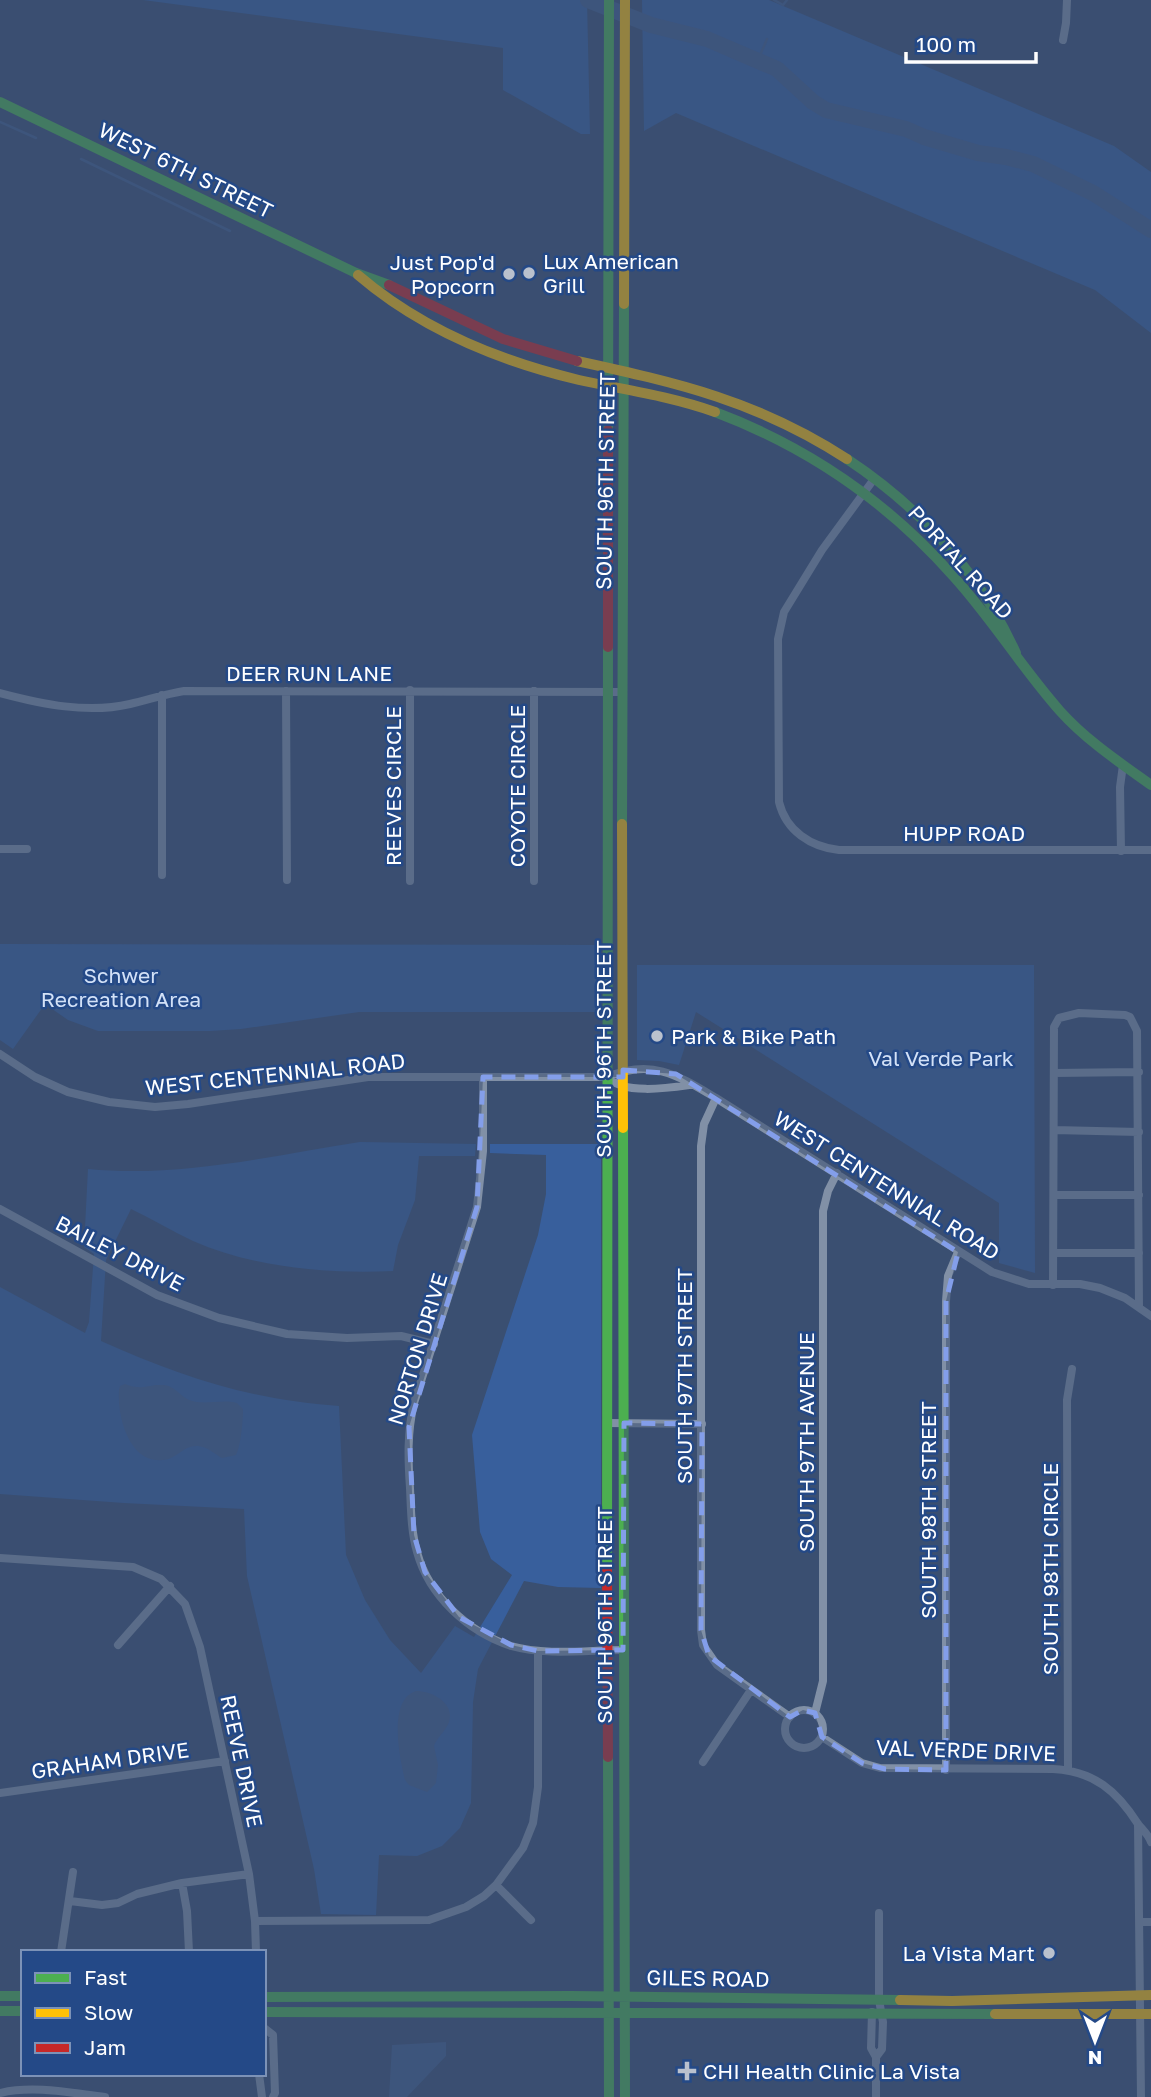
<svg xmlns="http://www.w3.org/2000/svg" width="1151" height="2097" viewBox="0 0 1151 2097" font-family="'Golos Text',sans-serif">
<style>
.green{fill:#385f9c}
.water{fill:#425d89}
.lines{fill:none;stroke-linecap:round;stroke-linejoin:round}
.stream{stroke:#425d89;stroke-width:2.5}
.river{stroke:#425d89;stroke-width:16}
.street{stroke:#8190a6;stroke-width:8}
.fast{stroke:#4caf50;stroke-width:10}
.slow{stroke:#ffc107;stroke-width:10}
.jam{stroke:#c62828;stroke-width:10}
.marked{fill:none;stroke:#839eea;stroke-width:5;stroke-dasharray:14 9;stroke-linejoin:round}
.poi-dot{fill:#bac1cd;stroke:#244987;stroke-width:2.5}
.labels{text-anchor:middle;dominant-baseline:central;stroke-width:5;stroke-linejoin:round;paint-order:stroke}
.street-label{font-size:21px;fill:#fff;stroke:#244987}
.poi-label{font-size:21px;fill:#fff;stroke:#244987;text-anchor:start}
.park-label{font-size:21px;fill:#d3e1f7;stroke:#244987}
</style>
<rect width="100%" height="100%" fill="#3a4f71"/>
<path class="green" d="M143,0H587L590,134H581L503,90V48Z
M642,0H769L1114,146L1151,172V333L1095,290L676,113L644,131Z
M0,944L597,945V1012H359L241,1029L210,1031H98L68,1020L45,1004L13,1049L0,1040Z
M637,965H1034L1035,1273L999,1263V1203L696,1012L679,1065L659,1061L637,1060Z
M360,1142L476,1144L475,1156H419L415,1200L398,1245L393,1271C327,1274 255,1268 193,1241C172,1231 152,1219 131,1209L106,1260L101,1341C182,1377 250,1400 339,1406L346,1555L365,1600L390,1640L421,1673L455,1626L474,1637L512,1575L491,1559L480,1532L472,1435L538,1235L546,1194V1155L490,1153V1144H601V1588L558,1587L524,1581L478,1669L473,1702L471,1803L460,1828L442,1846L417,1856L379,1855L376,1915L321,1914L314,1869L247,1576L244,1509L124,1503L0,1494V1287L85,1333L89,1322L94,1254L84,1247L88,1169C179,1178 270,1156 360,1142Z"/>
<path class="water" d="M125,1384C142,1391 148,1384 163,1385C176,1386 181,1398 192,1401C207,1405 222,1399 237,1403L243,1409C243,1421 241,1445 236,1455L222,1458C214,1454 209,1447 198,1446C183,1445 177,1459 163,1460C129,1464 117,1416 119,1390L120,1386Z
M416,1691C431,1691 455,1702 449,1722C446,1731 437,1737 434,1746L438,1765L436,1783L427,1792L409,1785L405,1780C400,1760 387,1700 416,1691Z
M446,2042V2056L407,2097H389L392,2045Z"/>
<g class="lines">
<path class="stream" d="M774,0L783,5L787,0
M758,60L767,39
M0,122L36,138
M81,159L230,231"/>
<path class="river" d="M588,0L651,25L707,39L777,69L813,102L826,110L906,129L924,137L978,153L1006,157L1033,164L1093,193L1151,230"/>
<path class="street" d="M1063,40L1066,23L1067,0
M874,479L822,550L784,612L778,639L779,802C786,831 811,847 839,850H1151
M410,690V881
M286,691L287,880
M534,691V881
M0,693C42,704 87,714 130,704C148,700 165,694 184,691L622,692
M162,695V875
M0,849H27
M1121,851L1120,787L1123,765
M0,1054L35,1077L68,1092L109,1102L155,1107L188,1104L368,1077H608C652,1058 679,1076 716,1098L992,1272L1029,1284H1080L1100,1288L1125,1298L1151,1316
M1054,1073L1139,1072
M483,1077V1151L477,1207L414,1403C407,1433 408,1459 410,1488C411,1509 411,1531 417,1552C429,1596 468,1632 511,1646C547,1656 587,1650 623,1650
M608,1077C622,1095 669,1088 690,1085
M716,1098L704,1124L701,1146V1630L703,1645L717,1665L790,1717
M1054,1130L1139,1132
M1054,1195H1139
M0,1209L157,1295L219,1318L287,1334L347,1338L401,1336L434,1344
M1054,1253H1139
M1053,1285L1054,1027L1059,1018L1079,1013L1125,1015L1130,1017L1137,1031L1139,1306
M607,1423L702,1424
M0,1558L133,1567L161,1579L185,1604L200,1647L249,1874L255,1921L256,1952
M118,1645L170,1586
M785 1729a19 19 0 1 1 38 0a19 19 0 1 1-38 0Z
M815,1713L823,1681V1211L828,1191L837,1173
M822,1737L862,1763L880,1768L1053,1769C1094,1771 1117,1791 1138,1824C1143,1830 1148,1834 1151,1842
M703,1762L751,1690
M946,1770V1301L948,1276L958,1252
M1068,1770L1067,1400L1072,1369
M0,1793L225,1761
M1138,1824L1141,2097
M182,1883L187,1911L189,1952
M496,1885L531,1920
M70,1901L102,1905L118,1903L137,1894L182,1883L249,1874
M255,1921L429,1920L466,1907L484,1896L496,1885L523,1848L533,1823L538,1787V1651
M1139,1922H1151
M61,1952L73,1872
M872,2012L871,2048L876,2057V2097
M264,2028L273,2035L275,2093L273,2097
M876,2057L882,2049L883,2022L879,2000V1913
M259,2074L262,2097
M0,2093C34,2085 71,2093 105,2097"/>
<path class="fast" d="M0,102L356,273L389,285
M715,412C808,447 888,502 954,577C992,619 1022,668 1060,711C1086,740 1119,762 1151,785
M608,430L609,0
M847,459C921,508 979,572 1016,653
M622,824L624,304
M623,1128L625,2097
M607,1570L608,647
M608,1757L609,2097
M0,1996H23
M264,1997L571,1996L900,2000
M0,2011H23
M264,2012L995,2014"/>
<path class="slow" d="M358,275C421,329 499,361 579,380C625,390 670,396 715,412
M624,304L625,0
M577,361C678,383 758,401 847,459
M622,824L623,1128
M900,2000L952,2001L1151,1995
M995,2014H1151"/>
<path class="jam" d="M389,285L503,339L577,361
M608,647V430
M607,1570L608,1757"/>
</g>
<path d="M0 0H1151V2097H0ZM623,1070L676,1074L958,1252L946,1301V1770L885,1769L862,1763L822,1737L815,1713L803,1710L790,1717L709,1656L701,1630L702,1424L624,1423L623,1650L538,1651L511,1645L459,1617L425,1572L414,1535L409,1427L477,1207L483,1077H623Z" fill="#3a4f71" fill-opacity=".55" fill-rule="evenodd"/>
<path class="marked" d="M623,1070L676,1074L958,1252L946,1301V1770L885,1769L862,1763L822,1737L815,1713L803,1710L790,1717L709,1656L701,1630L702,1424L624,1423L623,1650L538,1651L511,1645L459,1617L425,1572L414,1535L409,1427L477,1207L483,1077H623Z"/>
<g class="poi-dot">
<circle cx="529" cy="273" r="7"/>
<circle cx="509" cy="274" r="7"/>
<circle cx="657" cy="1036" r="7"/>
<circle cx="1049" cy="1953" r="7"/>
<path d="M683.5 2060.5h7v7h7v7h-7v7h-7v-7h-7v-7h7z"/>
</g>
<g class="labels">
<g class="street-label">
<text transform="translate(186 170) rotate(26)">WEST 6TH STREET</text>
<text transform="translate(605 481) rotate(-89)">SOUTH 96TH STREET</text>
<text transform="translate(961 562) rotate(48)">PORTAL ROAD</text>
<text x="309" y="673">DEER RUN LANE</text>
<text transform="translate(393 786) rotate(-90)">REEVES CIRCLE</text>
<text transform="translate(517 786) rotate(-90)">COYOTE CIRCLE</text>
<text x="964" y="833">HUPP ROAD</text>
<text transform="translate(603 1049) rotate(-90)">SOUTH 96TH STREET</text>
<text transform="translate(275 1074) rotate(-6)">WEST CENTENNIAL ROAD</text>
<text transform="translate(887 1185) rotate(32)">WEST CENTENNIAL ROAD</text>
<text transform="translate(120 1253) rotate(27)">BAILEY DRIVE</text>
<text transform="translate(417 1349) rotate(-73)">NORTON DRIVE</text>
<text transform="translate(684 1376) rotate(-90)">SOUTH 97TH STREET</text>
<text transform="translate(806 1442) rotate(-90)">SOUTH 97TH AVENUE</text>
<text transform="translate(928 1510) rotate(-90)">SOUTH 98TH STREET</text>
<text transform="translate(1050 1569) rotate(-90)">SOUTH 98TH CIRCLE</text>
<text transform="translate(604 1615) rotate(-90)">SOUTH 96TH STREET</text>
<text transform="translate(966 1750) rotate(2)">VAL VERDE DRIVE</text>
<text transform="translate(110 1760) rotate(-8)">GRAHAM DRIVE</text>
<text transform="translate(242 1761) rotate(78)">REEVE DRIVE</text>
<text transform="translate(708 1978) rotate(1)">GILES ROAD</text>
</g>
<g class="poi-label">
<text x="543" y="261">Lux American<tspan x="543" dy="24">Grill</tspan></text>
<text x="495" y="262" text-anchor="end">Just Pop'd<tspan x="495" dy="24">Popcorn</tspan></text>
<text x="671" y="1036">Park &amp; Bike Path</text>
<text x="1035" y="1953" text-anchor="end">La Vista Mart</text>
<text x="703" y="2071">CHI Health Clinic La Vista</text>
</g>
<g class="park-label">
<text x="121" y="975">Schwer<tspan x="121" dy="24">Recreation Area</tspan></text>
<text x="941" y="1058">Val Verde Park</text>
</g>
</g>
<rect x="21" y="1950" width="245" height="126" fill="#244987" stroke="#7c92b7" stroke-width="2"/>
<rect x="35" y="1973" width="35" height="10" fill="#4caf50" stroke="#7c92b7" stroke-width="2"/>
<text x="84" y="1985" font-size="21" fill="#ffffff">Fast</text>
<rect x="35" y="2008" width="35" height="10" fill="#ffc107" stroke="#7c92b7" stroke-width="2"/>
<text x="84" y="2020" font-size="21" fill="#ffffff">Slow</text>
<rect x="35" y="2043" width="35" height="10" fill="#c62828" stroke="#7c92b7" stroke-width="2"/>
<text x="84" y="2055" font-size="21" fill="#ffffff">Jam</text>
<g transform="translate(1095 2041) rotate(180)" stroke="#244987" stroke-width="5" paint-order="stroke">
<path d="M0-5L12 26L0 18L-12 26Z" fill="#ffffff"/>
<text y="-10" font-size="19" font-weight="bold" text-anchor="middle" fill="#ffffff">N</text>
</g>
<path d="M906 52v10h130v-10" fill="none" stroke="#ffffff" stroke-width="3.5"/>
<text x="916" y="52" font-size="21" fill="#ffffff" stroke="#244987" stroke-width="5" paint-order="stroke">100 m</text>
</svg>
